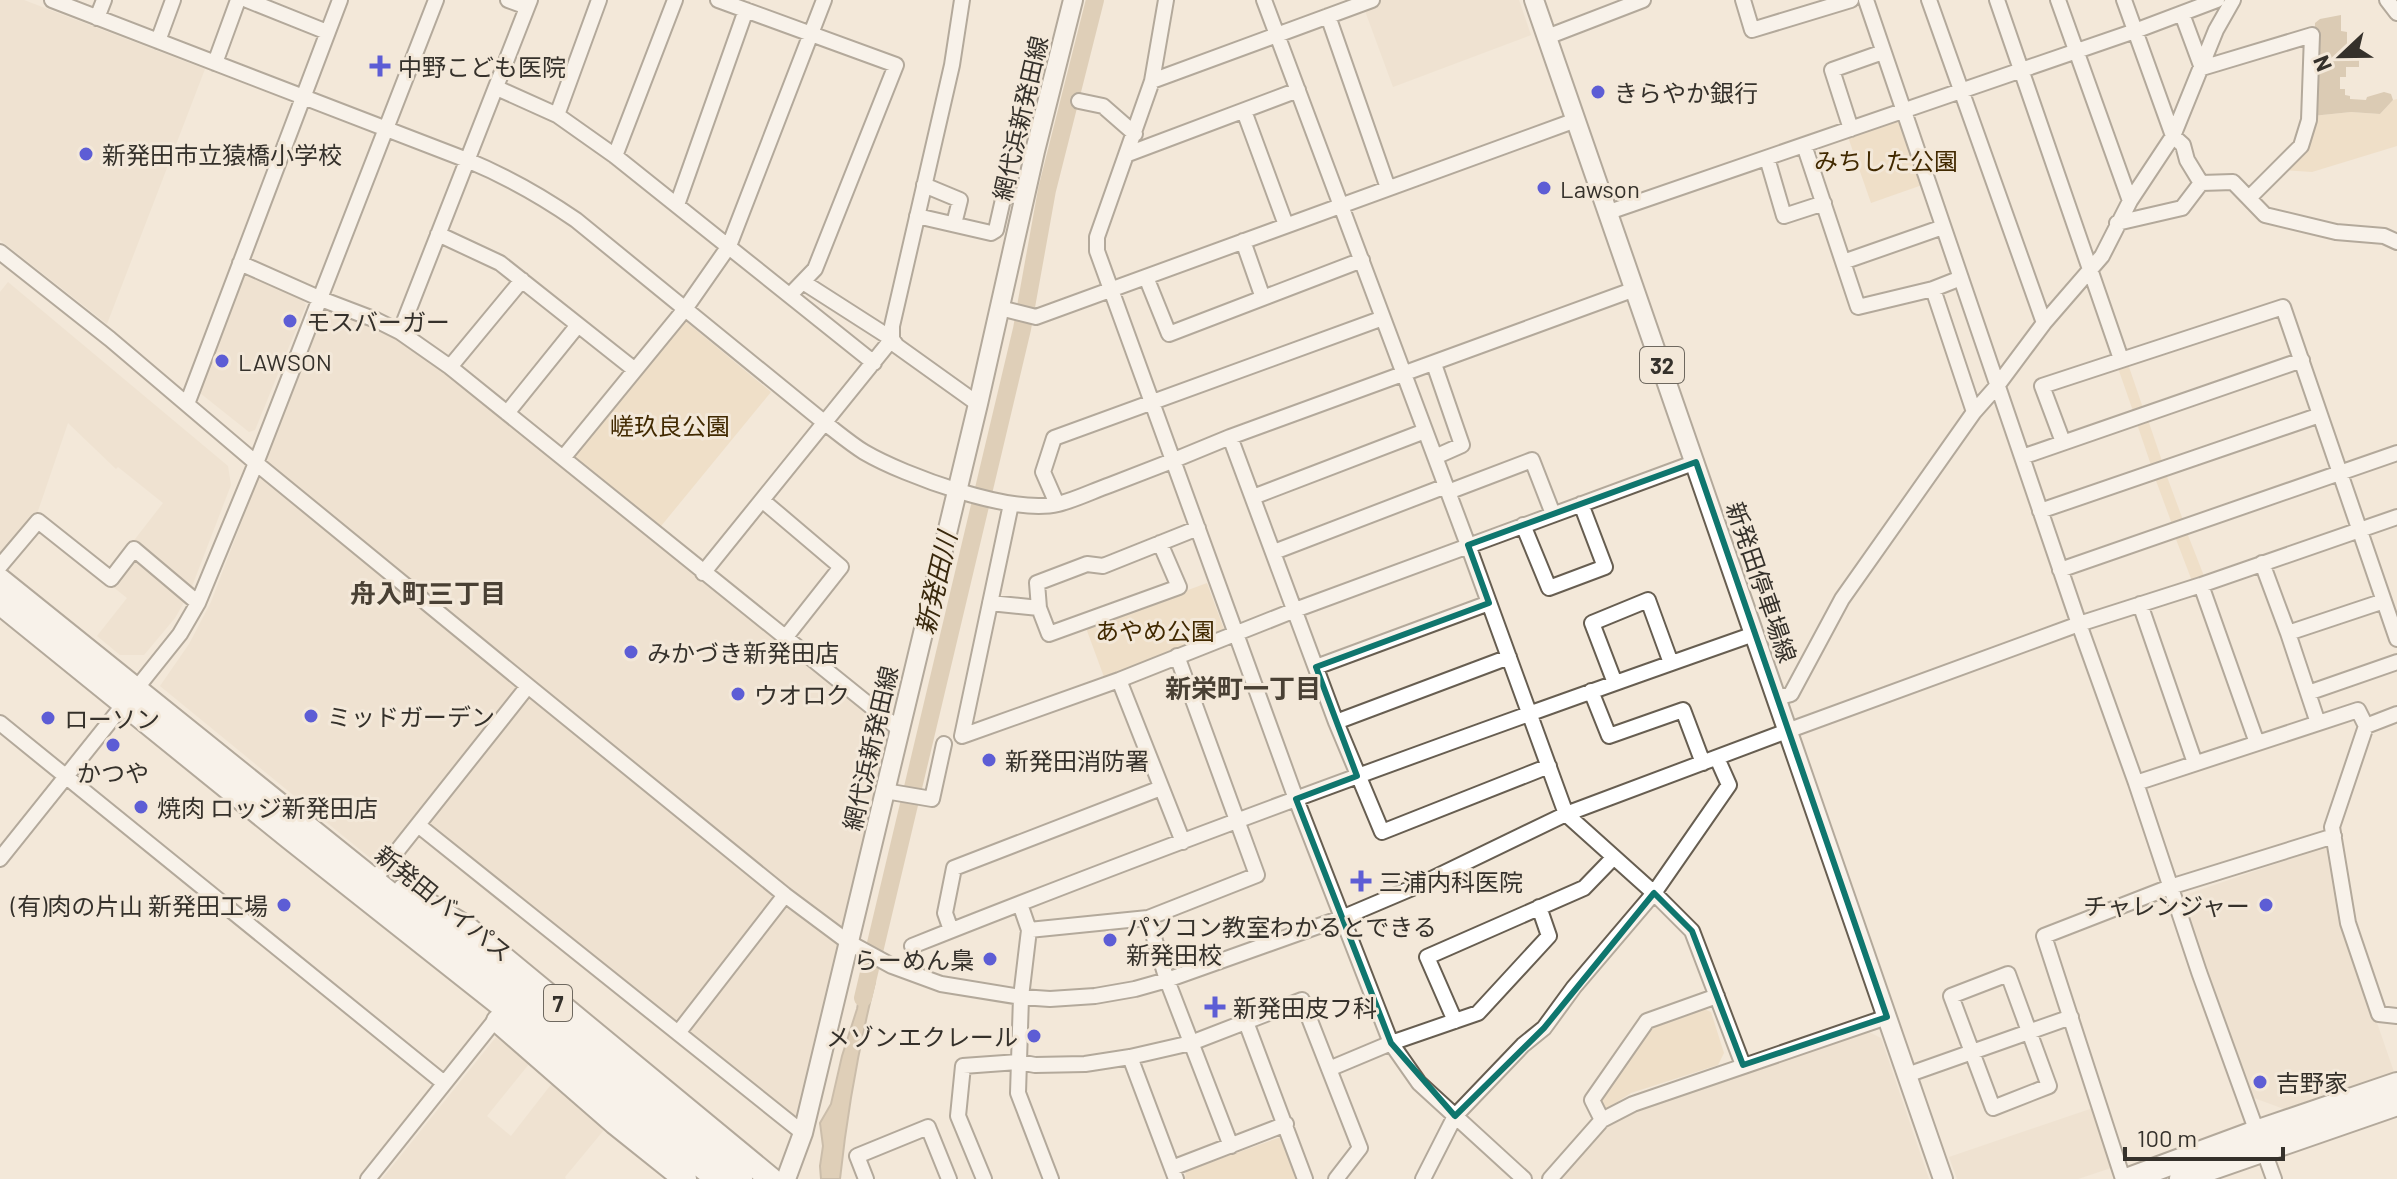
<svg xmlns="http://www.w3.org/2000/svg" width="2397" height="1179" viewBox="0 0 2397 1179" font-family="Barlow,'Noto Sans JP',sans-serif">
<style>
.built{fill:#ebdcc7}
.green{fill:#ebd5b4}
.forest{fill:#bea887}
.water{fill:#c8b291;stroke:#9c8b72;stroke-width:2}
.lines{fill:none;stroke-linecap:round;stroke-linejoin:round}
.river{stroke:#c8b291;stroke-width:18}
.minor-casing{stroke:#675e51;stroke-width:18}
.major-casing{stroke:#675e51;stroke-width:22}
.highway-casing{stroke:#675e51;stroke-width:26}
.minor{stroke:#fff;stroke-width:14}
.major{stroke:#fff;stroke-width:18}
.highway{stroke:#fff;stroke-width:22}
.marked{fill:none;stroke:#0f766e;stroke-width:6;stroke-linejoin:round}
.poi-dot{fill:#5d5dd5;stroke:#f3e8d9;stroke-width:3}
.labels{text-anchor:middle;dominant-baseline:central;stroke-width:6;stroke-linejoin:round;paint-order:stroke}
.shield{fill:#f3e8d9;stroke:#6e685f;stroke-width:2}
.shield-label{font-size:22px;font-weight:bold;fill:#35312b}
.poi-label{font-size:24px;fill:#35312b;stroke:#f3e8d9;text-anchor:start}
.street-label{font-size:24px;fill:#35312b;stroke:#f3e8d9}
.park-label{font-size:24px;fill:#412900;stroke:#f3e8d9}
.water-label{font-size:26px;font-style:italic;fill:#39280c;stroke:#f3e8d9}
.neighbourhood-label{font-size:26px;font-weight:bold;fill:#494034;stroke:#f3e8d9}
</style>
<rect width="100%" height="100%" fill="#f3e8d9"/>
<path class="built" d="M0,0H24L205,69L107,324L0,240Z
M1361,0H1519L1531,35L1393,87Z
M244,273L302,299L306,305L255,430L249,432L195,389L238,277Z
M8,282L228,466L231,485L191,589L132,543L163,503L118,467L116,469L68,423L38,511L0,560V292Z
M324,306L378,326L447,371L892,731L798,1125L418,820L380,866L160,686L189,644L211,602Z
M135,557L186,599L175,618L144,655H120L97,636L127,598L112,586Z
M2331,845L2344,927L2394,1072L2284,1109L2254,1098L2182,902L2185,895Z
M1867,1031L1881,1038L1929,1179H1556L1601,1128L1634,1110Z
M496,1037L529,1064L487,1116L511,1136L553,1082L608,1125L565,1177L566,1179H382Z
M2093,1108L2114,1167L2078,1179H1957L1949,1157Z"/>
<path class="green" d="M2397,99V146L2312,172L2281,170L2312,116L2351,112L2380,114L2393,100Z
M1896,119L1903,122L1925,184L1871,203L1848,137Z
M684,320L771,392L657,531L570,458Z
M2128,364L2143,408L2133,411L2118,368Z
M2147,417L2163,464L2152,468L2136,421Z
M2166,474L2183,520L2172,524L2155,478Z
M2186,530L2204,576L2192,581L2174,534Z
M1207,583L1225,632L1104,677L1086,628Z
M1704,1009L1711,1012L1724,1053L1718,1065L1631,1093L1605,1110L1599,1108L1597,1101L1655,1023Z
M1278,1138H1282L1297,1179H1185L1186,1171Z"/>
<path class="forest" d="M2341,15V31L2347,32V53H2350V60H2359V67H2346V77H2340V89H2345V95L2350,96V99L2366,100L2367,97L2384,92L2391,94L2393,100L2380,114L2351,112L2312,116L2315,23L2320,19Z"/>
<path class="water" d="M863,976L875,982C859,1046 847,1113 840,1179H821L820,1166L823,1146L820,1123L831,1104L842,1056L857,1009Z"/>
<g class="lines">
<path class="river" d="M863,998L1022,329L1047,190L1095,0"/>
<g class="minor-casing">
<path id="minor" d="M52,0L467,160C508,177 540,195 576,220L825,423C838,433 851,444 864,452C905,476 1012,515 1058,504C1075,500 1093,491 1110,485C1150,470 1190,454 1230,437L1635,289
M247,0L327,32
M508,0L527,7
M718,0L896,65L815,269L790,295
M1166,0L1152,81L1097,237V251L1296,799L1391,1043L1419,1083L1524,1179
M1264,0L1468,545L1566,814L1654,893L1692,931L1743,1065
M1743,0L1752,30L1851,0
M1866,0L2079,624L2136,783L2199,972L2274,1179
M1929,0L2044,323
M1997,0L2121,359
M2058,0L2130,201
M2124,0L2173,136L2183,145L2187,160L2201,183L2233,182L2265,215L2336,232L2384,236L2397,242
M2387,0L2397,13
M2182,14L2202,68L2312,35L2309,120L2301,146L2249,198
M1328,16L1388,188
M97,18L104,0
M1547,37L1643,0
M158,41L173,0
M215,63L238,0
M1152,81L1372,0
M497,88L557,115L615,156L874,363
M1079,101L1103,106L1135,134
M1244,111L1286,225
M557,115L599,0
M1851,129L1832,70L1883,52
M1804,145L1858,307L1933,289L1961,278
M1128,154L1298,90
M615,156L675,0
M1767,158L1784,216L1824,203
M924,185L960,200L954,224
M677,205L746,10
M1609,212L2135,31L2217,0
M917,216L991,233L996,230L1004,195L1026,196
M2117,223L2182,208L2201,183
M438,234L500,263L635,370
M1243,241L1263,298
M0,252L110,339L256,463L528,686L785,895L848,942L892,966L941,984L1021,997L1050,999L1095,996L1135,989L1167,980L1344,917L1417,886L1566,814L1787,731L2079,624L2201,585L2397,517
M1843,262L1943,227
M240,263L321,299L376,320L400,332L450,367L899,729
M1146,277L1169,334L1362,260
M803,282L892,339L897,346L978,404
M1933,289L1974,412
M1000,308L1036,317L1576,120
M400,332L530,0
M1434,364L1462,445L1435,457
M450,367L522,280
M187,404L340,0
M507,413L578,325
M1230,437L1336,722L1382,832L1549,766
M2063,442L2042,386L2283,307L2397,639
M2022,457L2302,360
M563,458L685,309L729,246L824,0
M1448,492L1532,460L1553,514
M1253,497L1425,431
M762,500L841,567L785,638
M1057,504L1043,472L1054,438L1383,318
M2040,511L2320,415
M1523,525L1549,588L1605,567L1581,504
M1274,552L1446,486
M2262,563L2288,633L2318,723
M0,566L38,521L111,579L134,549L198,603
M2060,570L2397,453
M703,573L892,339V326L952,65L962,0
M2201,585L2257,743
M990,603L1039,608L1037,583L1087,564L1103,566L1198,528
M2140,604L2195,763
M1039,608L1049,634L1179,587L1160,543
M2288,633L2384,601
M1316,667L1489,603
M1119,680L1183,842
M1615,683L1592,623L1648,600L1671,663
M1591,691L1609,736L1683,710L1703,763
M2308,693L2397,662
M1776,698L1791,694L1842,599L1974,412L1997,386L2044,323L2102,256L2130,201L2173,136L2216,30L2233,0
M1336,722L1509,657
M0,723L444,1083
M2366,726L2397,714
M962,736L1119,680L1295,610L1696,462
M962,736L1011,504
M2136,783L2358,710L2366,726L2332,827L2348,923L2379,1014L2397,1016
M885,791L932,799L944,744
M418,825L803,1133
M0,859L180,634L198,603L256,463L436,0
M378,875L528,686
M1020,904L1029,930L1021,997L1018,1093L1051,1179
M1148,918L1167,980L1231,1146
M951,930L945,913L954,868L1161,788
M1029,930L1148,918L1257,875L1177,656
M912,946C1190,835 1472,733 1754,634
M2008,974L2049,1086L1993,1108L1951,996Z
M1455,1021L1427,957L1584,888L1614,857
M1246,1022L1305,1179
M678,1033L785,895
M1130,1057L1176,1179
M1329,1069L1391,1043L1478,1013L1549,936L1539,907
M1907,1075L2071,1017
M1602,1120L1592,1100L1647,1021L1717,996
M1172,1168L1286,1124
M368,1179L496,1019
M866,1179L857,1156L928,1127L949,1179
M984,1179L958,1116L963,1066L1019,1062L1035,1065L1085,1064L1130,1057L1191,1043L1302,1000L1360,1148L1336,1179
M1423,1179L1455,1116L1523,1045L1544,1028L1574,987L1654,893L1729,785L1717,758
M1550,1179L1602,1120L1633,1104L1887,1017
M2123,1179L2044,936L2170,887L2334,836"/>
</g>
<g class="major-casing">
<path id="major" d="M1534,0L1943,1179
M786,1179L803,1133L978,404L1035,151L1073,0"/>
</g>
<g class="highway-casing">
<path id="highway" d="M0,580L623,1081L741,1179
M0,603L290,838L611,1092L717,1179
M404,890L467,928L771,1179
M498,1021L615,1123L685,1179
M2129,1179L2256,1132L2397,1084
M2181,1179L2397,1104"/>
</g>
<use href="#minor" class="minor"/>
<use href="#major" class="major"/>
<use href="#highway" class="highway"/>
</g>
<path d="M0 0H2397V1179H0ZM1696,462L1887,1017L1743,1065L1692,931L1654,893L1544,1028L1455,1116L1391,1043L1296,799L1357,776L1316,667L1489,603L1468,545Z" fill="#f3e8d9" fill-opacity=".55" fill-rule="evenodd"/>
<path class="marked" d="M1696,462L1887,1017L1743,1065L1692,931L1654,893L1544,1028L1455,1116L1391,1043L1296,799L1357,776L1316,667L1489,603L1468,545Z"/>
<g class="poi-dot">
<path d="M376 54h8v8h8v8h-8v8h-8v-8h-8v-8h8z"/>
<circle cx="1598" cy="92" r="8"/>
<circle cx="86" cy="154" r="8"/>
<circle cx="1544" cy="188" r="8"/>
<circle cx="290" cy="321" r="8"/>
<circle cx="222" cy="361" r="8"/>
<circle cx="631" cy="652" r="8"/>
<circle cx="738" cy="694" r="8"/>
<circle cx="311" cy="716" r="8"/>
<circle cx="48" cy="718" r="8"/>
<circle cx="113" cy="745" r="8"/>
<circle cx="989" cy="760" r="8"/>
<circle cx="141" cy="807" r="8"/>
<path d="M1357 869h8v8h8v8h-8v8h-8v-8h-8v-8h8z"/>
<circle cx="284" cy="905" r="8"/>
<circle cx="2266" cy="905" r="8"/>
<circle cx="1110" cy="940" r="8"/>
<circle cx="990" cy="959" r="8"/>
<path d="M1211 995h8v8h8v8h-8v8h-8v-8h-8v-8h8z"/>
<circle cx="1034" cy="1036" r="8"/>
<circle cx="2260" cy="1082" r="8"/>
</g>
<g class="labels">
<g class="shield">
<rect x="1640" y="347" width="44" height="36" rx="6"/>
<rect x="544" y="985" width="28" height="36" rx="6"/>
</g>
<g class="shield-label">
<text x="1662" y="365">32</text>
<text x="558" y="1003">7</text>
</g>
<g class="poi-label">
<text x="398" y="66">中野こども医院</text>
<text x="1614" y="92">きらやか銀行</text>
<text x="102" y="154">新発田市立猿橋小学校</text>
<text x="1560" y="188">Lawson</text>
<text x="306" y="321">モスバーガー</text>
<text x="238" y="361">LAWSON</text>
<text x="647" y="652">みかづき新発田店</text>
<text x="754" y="694">ウオロク</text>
<text x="327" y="716">ミッドガーデン</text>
<text x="64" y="718">ローソン</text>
<text x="1005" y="760">新発田消防署</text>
<text x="113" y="772" text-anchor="middle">かつや</text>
<text x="157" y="807">焼肉 ロッジ新発田店</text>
<text x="1379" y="881">三浦内科医院</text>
<text x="268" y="905" text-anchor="end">(有)肉の片山 新発田工場</text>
<text x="2250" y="905" text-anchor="end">チャレンジャー</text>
<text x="1126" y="926">パソコン教室わかるとできる<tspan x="1126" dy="28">新発田校</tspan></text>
<text x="974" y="959" text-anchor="end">らーめん梟</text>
<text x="1233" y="1007">新発田皮フ科</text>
<text x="1018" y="1036" text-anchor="end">メゾンエクレール</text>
<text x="2276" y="1082">吉野家</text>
</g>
<g class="street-label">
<text transform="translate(1020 118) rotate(-77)">網代浜新発田線</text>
<text transform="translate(1762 582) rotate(71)">新発田停車場線</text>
<text transform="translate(870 748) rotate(-77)">網代浜新発田線</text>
<text transform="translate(444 903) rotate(39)">新発田バイパス</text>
</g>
<g class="park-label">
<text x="1886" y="160">みちした公園</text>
<text x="670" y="425">嵯玖良公園</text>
<text x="1155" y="630">あやめ公園</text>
</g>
<g class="water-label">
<text transform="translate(935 583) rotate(-77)">新発田川</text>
</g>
<g class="neighbourhood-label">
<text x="428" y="592">舟入町三丁目</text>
<text x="1243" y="687">新栄町一丁目</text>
</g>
</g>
<g transform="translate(2341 56) rotate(248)" stroke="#f3e8d9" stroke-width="6" paint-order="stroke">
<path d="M0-6L14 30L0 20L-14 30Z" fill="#35312b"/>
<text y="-12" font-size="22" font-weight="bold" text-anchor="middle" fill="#35312b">N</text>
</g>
<path d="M2125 1147v12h158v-12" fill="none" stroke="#35312b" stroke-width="4"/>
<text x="2137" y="1147" font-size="24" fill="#35312b" stroke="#f3e8d9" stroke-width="6" paint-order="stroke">100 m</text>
</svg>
